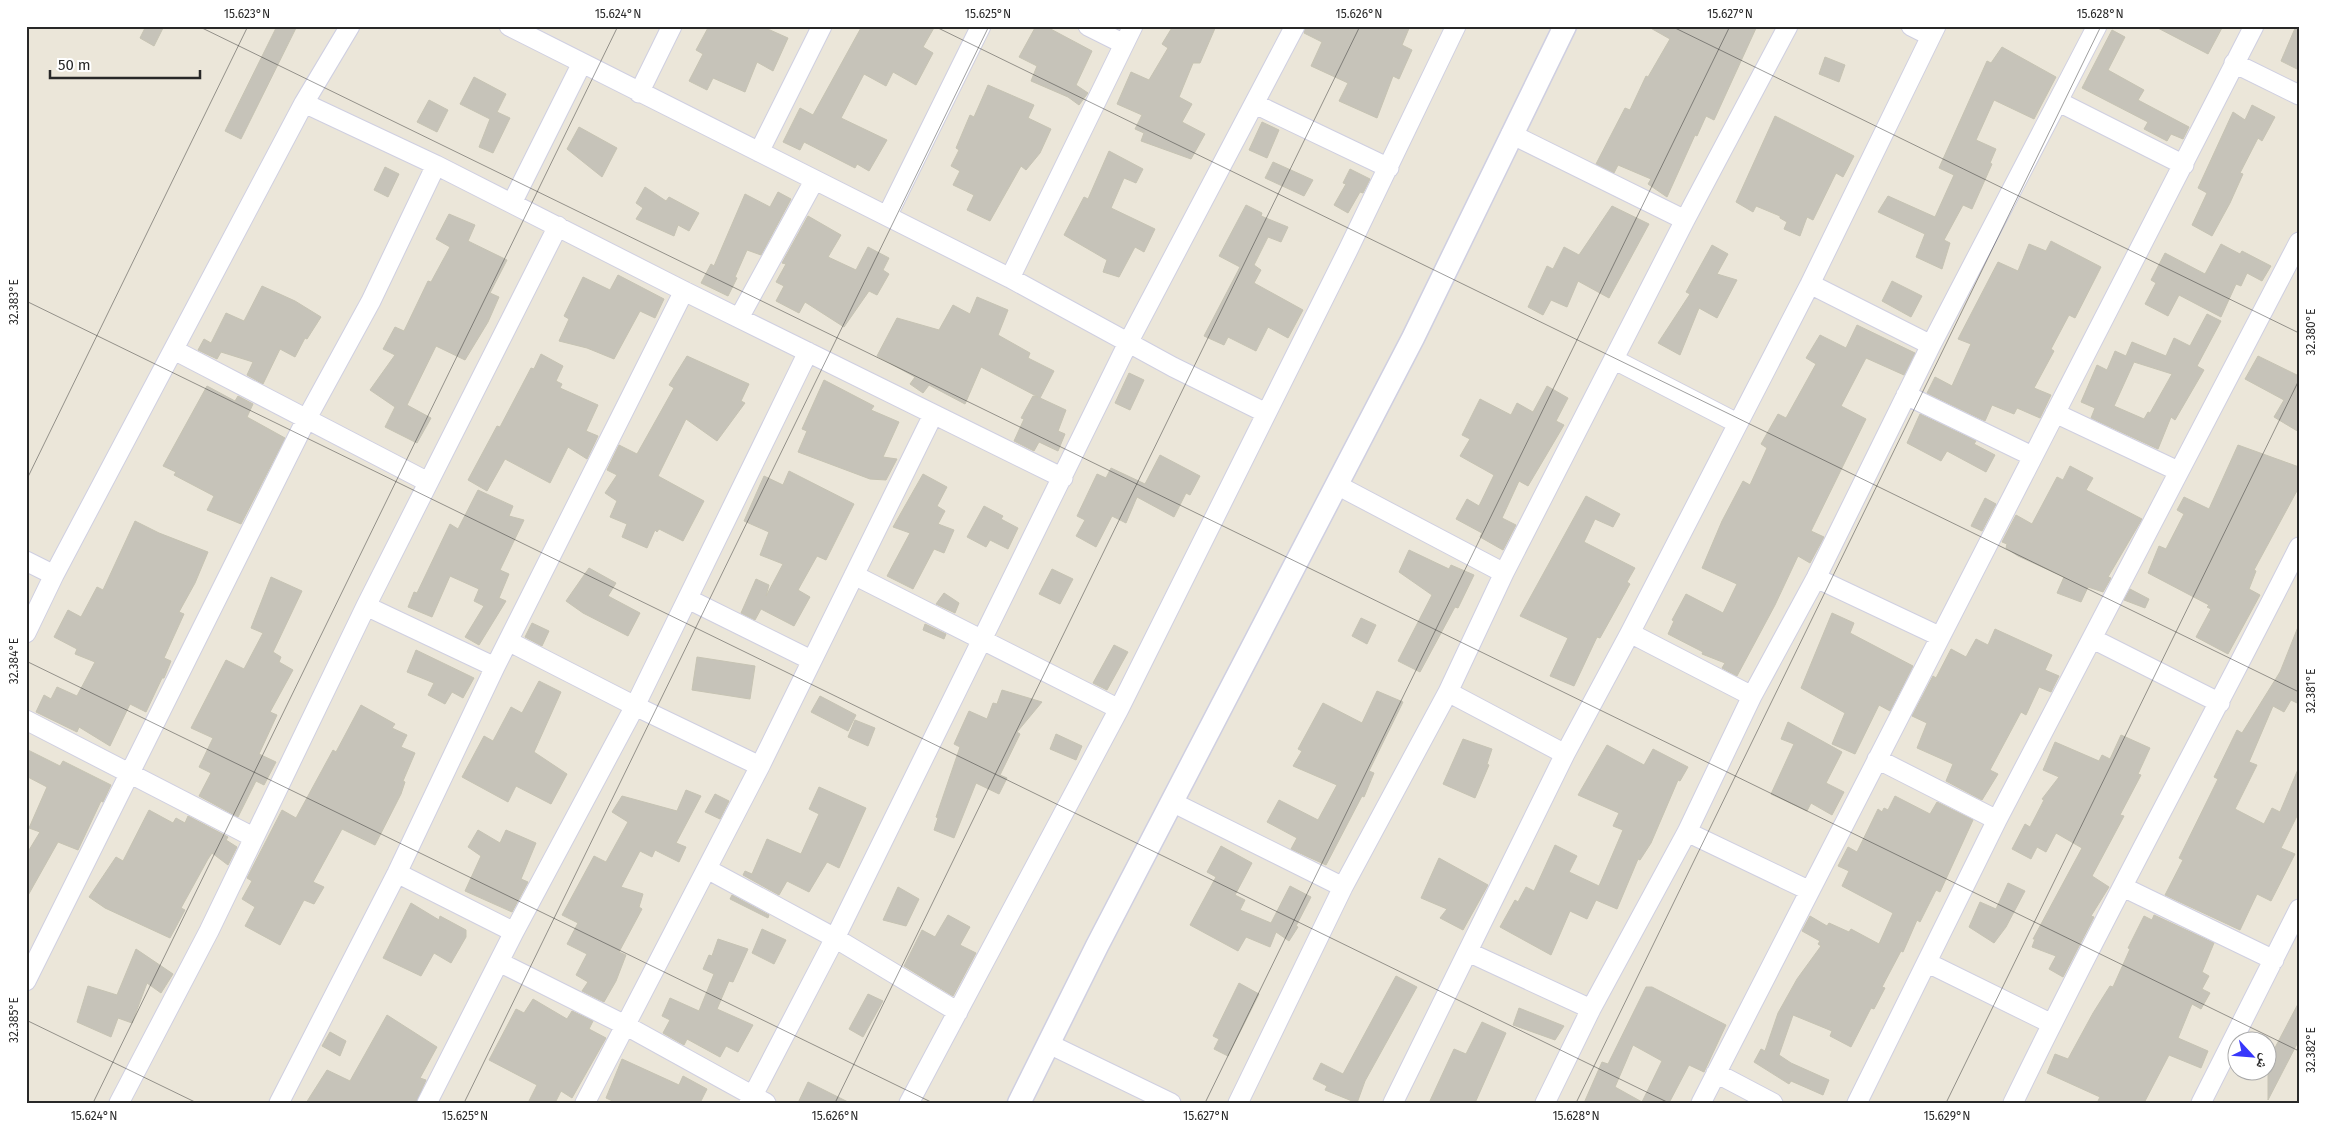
<svg xmlns="http://www.w3.org/2000/svg" width="2325" height="1129" viewBox="0 0 2325 1129" font-family="'Fira Sans','Noto Naskh Arabic',sans-serif">
<style>
.building{fill:#c6c3b9;stroke:#c6c3b3;fill-rule:evenodd}
.lines{fill:none;stroke-linecap:round;stroke-linejoin:round}
.minor-casing{stroke:#cfcfe1;stroke-width:21}
.tertiary-casing{stroke:#cfcfe1;stroke-width:25}
.minor{stroke:#fff;stroke-width:19}
.tertiary{stroke:#fff;stroke-width:22}
.ticks{fill:none;stroke:#282828;stroke-width:1;stroke-opacity:0.45}
.neatline{fill:none;stroke:#282828;stroke-width:2}
.ticks-label{font-size:12px;text-anchor:middle;fill:#282828}
</style>
<rect width="100%" height="100%" fill="#ebe6d9"/>
<path class="building" d="M146,26H164L154,46L140,38Z
M277,26H297L241,139L225,131Z
M709,26H761L788,38L773,71L757,62L745,92L713,78L707,90L689,81L703,54L696,50Z
M862,26H935L923,47L933,53L916,85L893,72L886,86L864,74L841,118L887,140L869,171L857,164L855,168L804,142L800,150L783,142L800,108L813,115Z
M1036,26H1045L1092,51L1076,85L1088,93L1079,105L1068,97L1031,81L1037,66L1019,57Z
M1173,26H1216L1200,63H1193L1179,97L1192,104L1182,122L1205,134L1191,159L1141,141L1144,133L1135,129L1142,115L1117,104L1131,72L1149,80L1168,48L1162,44Z
M1306,26H1410L1402,45L1412,50L1399,79L1393,76L1377,118L1339,101L1348,83L1311,66L1322,42L1304,33Z
M1647,26H1757L1714,120L1706,116L1697,136L1695,135L1667,197L1648,184L1651,179L1618,165L1614,173L1596,164L1625,108L1630,110L1646,76L1648,77L1670,39Z
M2154,26H2223L2208,54Z
M2296,26H2299V70L2281,61Z
M2112,30L2125,37L2108,70L2144,90L2138,100L2189,127L2183,139L2171,134L2167,141L2144,129L2148,122L2082,88Z
M2002,47L2056,77L2034,119L1994,100L1976,140L1996,149L1990,163L1992,164L1972,209L1963,205L1944,240L1950,243L1942,269L1916,257L1925,234L1878,212L1888,196L1935,217L1954,175L1939,168L1987,61L1991,63Z
M1825,57L1845,65L1839,82L1819,74Z
M474,77L506,94L497,112L510,118L493,153L479,147L490,119L460,104Z
M988,85L1034,105L1028,118L1051,129L1040,153L1026,170L1021,166L990,221L967,210L974,195L953,185L960,171L951,166L959,150L956,148L970,115L974,117Z
M429,100L448,110L437,132L417,122Z
M2252,105L2275,117L2262,141L2258,138L2240,173L2243,174L2230,203L2212,236L2192,225L2207,193L2198,188L2233,112L2245,120Z
M1775,116L1854,156L1843,177L1836,173L1813,220L1807,217L1800,236L1784,229L1787,222L1780,218V216L1756,206L1753,212L1736,202Z
M1262,122L1279,130L1267,158L1249,150Z
M579,127L617,148L602,177L567,149Z
M1109,151L1143,169L1136,183L1124,178L1111,208L1155,229L1144,252L1135,247L1119,277L1103,272L1107,260L1064,235L1084,197L1088,199Z
M1273,162L1313,180L1304,196L1265,178Z
M385,167L399,174L388,197L374,190Z
M1350,169L1370,179L1363,193L1360,192L1348,213L1334,205L1346,184L1343,183Z
M645,187L666,201L669,197L699,213L689,231L678,225L674,236L636,219L643,208L636,203Z
M778,192L791,199L761,255L747,250L735,277L737,278L728,296L701,283L711,264L714,266L745,194L770,207Z
M1246,205L1262,213L1261,216L1288,227L1281,242L1268,237L1254,265L1261,270L1254,283L1303,310L1288,338L1268,327L1256,351L1228,337L1224,345L1204,336L1240,267L1219,256Z
M1612,206L1649,224L1609,298L1578,281L1567,307L1551,300L1543,315L1528,307L1547,266L1553,269L1564,247L1579,255Z
M449,214L475,225L468,241L507,260L490,293L499,297L488,322L465,360L436,346L407,405L431,418L417,443L385,427L395,407L370,390L395,355L383,349L395,327L404,331L428,281L431,282L450,247L436,239Z
M808,216L841,235L828,257L856,270L868,247L889,258L883,270L889,274L877,295L869,291L844,327L805,302L799,313L776,301L784,286L776,282L786,264L782,263Z
M2051,241L2101,267L2075,318L2069,315L2051,349L2054,351L2034,388L2051,395L2040,418L2017,408L2014,414L1992,405L1985,421L1927,393L1935,377L1952,386L1971,344L1958,339L1998,262L2018,271L2029,244L2046,251Z
M2221,244L2240,254L2242,251L2271,266L2262,281L2247,273L2241,286L2236,284L2221,317L2179,295L2168,316L2145,304L2156,283L2151,280L2165,253L2205,274Z
M1712,245L1728,254L1717,274L1737,280L1717,318L1699,308L1680,355L1658,343L1690,294L1686,292Z
M618,275L664,299L655,318L640,311L614,359L587,348L559,341L569,319L564,316L583,277L610,290Z
M1892,281L1922,296L1911,317L1882,301Z
M262,286L295,301L321,317L307,339L305,338L295,357L280,349L263,384L247,375L253,362L221,352L217,359L198,350L204,339L211,343L226,313L244,321Z
M977,297L1008,310L998,335L1030,353L1028,358L1054,371L1040,398L1066,410L1058,431L1065,434L1058,451L1039,442L1034,451L1014,441L1024,419L1021,418L1033,396L1038,397L981,367L965,404L929,385L923,393L910,384L915,377L877,356L897,318L939,330L953,305L970,314Z
M2207,314L2221,321L2197,366L2204,370L2175,420L2171,417L2158,449L2091,418L2095,408L2081,402L2097,365L2107,370L2115,351L2126,356L2132,342L2166,356L2174,338L2190,346ZM2134,362L2172,374L2150,413L2148,412L2144,419L2114,406Z
M1857,325L1915,353L1904,375L1866,358L1841,406L1866,419L1811,531L1824,537L1810,563L1798,556L1775,605L1737,676L1722,668L1725,663L1702,654L1703,652L1668,634L1674,621L1672,620L1686,594L1723,613L1737,584L1702,568L1722,521L1743,481L1750,485L1767,448L1761,444L1778,414L1786,418L1816,364L1806,358L1820,335L1846,348Z
M541,354L563,366L556,381L562,384L560,388L598,405L586,431L598,436L587,459L568,447L550,483L505,459L487,491L468,480L497,426L500,427L531,368L534,369Z
M687,356L749,384L741,401L745,403L717,441L686,419L658,476L704,501L683,541L659,529L657,532L655,530L647,548L622,537L627,524L610,517L617,501L605,493L617,475L607,470L619,445L637,454L674,388L669,385Z
M2258,356L2299,376V432L2274,417L2284,400L2245,379Z
M1129,373L1144,380L1130,410L1115,403Z
M824,380L874,406L871,410L899,422L883,457L897,459L886,480L870,479L798,452L807,431L802,429Z
M207,386L235,401L238,396L253,404L247,417L285,438L241,524L207,510L214,496L174,475L176,472L163,466Z
M1547,386L1568,398L1556,421L1564,425L1528,486L1519,481L1502,518L1516,525L1503,550L1480,537L1482,533L1456,519L1467,499L1479,506L1494,475L1460,456L1470,439L1462,435L1480,399L1511,415L1517,403L1533,412Z
M1920,414L1976,441L1974,444L1995,455L1986,472L1947,451L1941,461L1907,443Z
M2238,445L2299,467V487L2254,570L2256,571L2249,589L2260,595L2228,654L2196,637L2211,609L2207,607L2209,605L2148,573L2159,546L2166,549L2184,514L2177,510L2184,497L2209,509Z
M1160,455L1200,476L1190,495L1186,493L1174,517L1137,497L1126,523L1112,516L1096,547L1076,536L1085,520L1077,516L1097,474L1106,478L1111,468L1145,484Z
M2070,466L2093,478L2086,490L2142,519L2108,577L2111,578L2103,592L2088,587L2081,602L2057,593L2064,577L2018,556L2006,548L2007,544L2002,542L2016,515L2032,524L2057,477L2063,480Z
M789,471L854,504L826,560L817,556L798,590L810,597L794,626L761,609L755,620L741,613L756,579L769,585L766,596L783,564L760,555L769,532L744,521L764,476L783,485Z
M923,474L947,487L937,506L945,511L938,524L954,530L944,553L934,549L913,589L887,576L910,533L893,527Z
M478,490L513,506L509,516L524,520L500,570L509,574L499,598L506,601L479,645L465,637L484,606L474,601L479,589L450,576L432,617L408,607L414,592L417,593L450,524L458,529Z
M1586,496L1620,514L1613,527L1595,519L1584,542L1635,568L1627,582L1630,584L1600,638L1597,637L1574,686L1550,676L1568,638L1520,616Z
M1985,498L1996,504L1982,531L1971,526Z
M984,506L1003,516L1001,519L1018,528L1008,549L990,540L986,547L967,537Z
M135,521L159,533L208,552L195,583L179,612L184,614L164,658L171,661L164,678H162L146,712L130,704L110,746L79,727L77,732L36,712L44,695L51,699L57,687L77,696L95,662L75,654L77,649L54,637L68,610L81,617L97,587L103,590Z
M1409,550L1449,569L1451,565L1474,575L1458,608L1455,607L1420,672L1398,661L1432,595L1399,572Z
M589,568L616,583L608,596L640,613L628,636L583,613L566,601Z
M1052,569L1073,579L1060,604L1039,594Z
M271,577L302,591L273,652L281,657L279,662L293,670L270,712L277,715L259,754L276,762L264,785L256,781L238,817L199,796L211,773L199,767L213,738L191,728L226,660L244,669L263,633L251,628Z
M2130,589L2149,599L2145,608L2124,600Z
M944,593L959,603L955,613L936,604Z
M1832,613L1854,623L1850,633L1913,666L1890,711L1879,705L1855,754L1832,744L1845,713L1801,688Z
M1361,618L1376,625L1367,644L1352,636Z
M532,623L549,631L542,646L525,637Z
M925,624L946,634L944,639L923,630Z
M2298,627L2299,704L2291,700L2284,712L2273,706L2249,762L2257,765L2235,809L2264,824L2272,808L2280,812L2299,767V812L2281,848L2295,854L2271,901L2257,894L2240,930L2165,895L2183,860L2179,858L2218,779L2214,777L2237,730L2242,733L2280,672Z
M1995,629L2052,655L2045,670L2059,676L2051,692L2039,687L2026,715L2021,712L1990,770L1998,774L1982,800L1946,781L1953,764L1917,748L1927,723L1912,716L1933,676L1936,678L1951,649L1966,657L1976,639L1988,645Z
M1114,645L1128,652L1107,690L1093,683Z
M416,650L474,678L463,698L452,692L445,704L428,695L434,683L407,672Z
M697,657L755,666L750,699L692,690Z
M539,681L561,692L534,752L567,774L551,804L516,786L508,802L462,777L484,736L493,741L511,707L522,713Z
M1002,690L1042,702L1017,732L1020,734L1000,775L1007,778L999,794L976,783L954,838L934,830L938,818L936,817L960,747L954,744L969,711L987,719L993,703L997,704Z
M1377,691L1403,702L1369,771L1374,773L1364,797L1362,796L1326,865L1291,849L1297,838L1267,822L1279,800L1318,820L1337,785L1293,766L1302,751L1298,749L1323,703L1362,723Z
M820,696L856,715L848,731L811,712Z
M361,705L395,724L392,728L407,735L401,747L415,753L403,781L405,782L401,794L375,845L342,829L313,882L324,887L314,904L304,900L280,945L245,926L255,907L242,899L252,881L247,878L282,810L296,818L333,750L336,752Z
M855,720L875,728L868,746L848,737Z
M1788,722L1842,752L1826,783L1844,792L1832,815L1811,803L1807,811L1771,794L1794,744L1781,739Z
M1056,734L1082,746L1076,760L1050,749Z
M2121,735L2150,748L2138,774L2141,775L2120,815L2124,816L2092,876L2109,887L2091,916L2094,917L2063,977L2049,969L2056,956L2032,947L2035,939H2033L2082,848L2056,833L2046,852L2037,847L2031,859L2012,849L2025,824L2030,827L2044,800L2042,799L2059,777L2043,770L2055,742L2099,761L2102,755L2110,759Z
M1463,739L1492,749L1487,764L1489,765L1475,798L1443,784Z
M1607,745L1644,765L1653,749L1688,767L1680,781L1678,780L1651,843L1640,860L1638,859L1617,909L1596,900L1587,919L1570,911L1551,955L1500,927L1515,900L1518,902L1526,887L1534,891L1555,845L1577,856L1569,872L1599,886L1623,830L1613,826L1619,813L1578,795Z
M26,749L60,766L63,761L111,785L103,802L101,801L78,850L58,842L26,899V855L40,832L29,828L47,787L26,776Z
M819,787L866,808L839,868L827,862L809,892L787,881L779,895L743,875L745,871L752,874L767,839L801,854L819,814L809,809Z
M686,790L701,796L676,843L686,847L679,862L655,850L652,857L640,851L621,887L643,894L639,907L642,909L619,952L626,955L616,981L604,1002L582,991L588,982L576,975L587,954L567,944L578,923L562,915L594,856L606,862L628,822L612,812L622,796L677,811Z
M715,794L729,801L720,819L705,812Z
M1895,796L1930,814L1937,802L1973,820L1940,892L1936,890L1920,922L1917,920L1903,952L1901,951L1882,987L1885,988L1874,1009L1871,1008L1851,1047L1830,1036L1832,1031L1793,1015L1779,1055L1791,1063L1829,1080L1823,1095L1791,1081L1789,1084L1754,1062L1761,1049L1765,1051L1778,1013L1797,979L1821,946L1818,944L1820,941L1802,931L1810,916L1827,926L1829,923L1849,932L1851,929L1879,944L1893,913L1842,886L1849,871L1838,866L1848,847L1857,852L1878,809L1882,812L1884,808L1888,810Z
M149,810L173,823L176,818L185,823L188,816L228,837L226,840L237,847L228,865L212,853L208,859L181,908L185,910L170,938L105,908L89,897L116,857L123,861Z
M478,830L500,843L506,830L536,843L521,879L528,882L512,912L465,891L481,856L468,847Z
M1221,846L1252,863L1235,895L1245,900L1240,910L1271,923L1290,886L1311,897L1296,926L1298,927L1289,941L1276,932L1270,947L1246,937L1238,951L1190,925L1216,877L1207,872Z
M1439,858L1488,885L1463,930L1440,918L1447,909L1421,898Z
M2008,883L2025,891L2006,927L1994,943L1969,927L1980,902L1996,909Z
M898,887L919,899L906,926L883,920Z
M732,895L769,915L768,918L730,899Z
M411,903L439,920L440,916L466,930V937L451,963L434,953L421,976L383,958Z
M948,915L970,927L960,945L976,953L953,996L904,966L922,930L935,937Z
M2154,915L2214,943L2202,972L2209,976L2202,989L2210,993L2201,1009L2192,1004L2178,1038L2208,1051L2201,1068L2169,1055L2144,1103H2097L2100,1097L2047,1073L2055,1054L2068,1059L2093,1013L2110,986L2113,987L2130,949L2128,948L2144,916L2152,920Z
M762,929L786,940L774,964L752,953Z
M718,939L748,949L733,982L729,981L717,1009L753,1025L738,1052L726,1046L720,1057L687,1039L684,1045L663,1033L670,1020L662,1016L670,998L699,1011L714,974L703,969L709,955L712,956Z
M136,949L173,974L161,993L147,983L132,1023L118,1018L111,1037L77,1022L88,986L117,995Z
M1396,976L1417,987L1365,1081L1357,1103L1325,1090L1327,1086L1313,1079L1321,1063L1343,1074Z
M1239,983L1259,994L1228,1056L1214,1049L1219,1039L1213,1036Z
M1646,987H1652L1726,1025L1704,1072L1689,1065L1669,1103H1584L1602,1062L1608,1064ZM1633,1045L1662,1061L1642,1102L1615,1087Z
M868,994L883,1001L863,1037L849,1029Z
M533,999L567,1019L572,1011L593,1021L589,1029L606,1038L572,1098L561,1091L555,1103H528L537,1085L489,1060L516,1009L524,1013Z
M2299,1002V1040L2268,1100V1061Z
M1519,1008L1564,1026L1555,1040L1513,1025Z
M387,1015L437,1047L420,1078L426,1080L416,1103H306L327,1070L350,1081Z
M1482,1022L1506,1033L1475,1103H1429L1454,1049L1466,1054Z
M330,1032L346,1041L340,1056L322,1046Z
M622,1059L679,1085L683,1076L707,1089L700,1103H617L606,1098Z
M808,1082L850,1103H798Z"/>
<g class="lines">
<g class="minor-casing">
<path id="minor" d="M509,26L1010,278L1173,367L1266,413
M1088,26L1124,44
M1911,26L1931,36
M2234,63L2299,95
M639,93L672,26
M2059,102L2184,165
M304,103L436,165L684,291L1063,478
M1255,104L1389,168
M1511,134L1685,220
M759,152L822,26
M512,203L582,63
M887,216L981,26
M1010,278L1133,26
M1810,284L1931,345
M739,318L814,181
M174,350L428,482
M1615,360L1737,423
M1906,395L2032,456
M2055,413L2178,471
M1337,485L1504,573
M26,561L54,575
M854,575L1119,709
M1816,578L1939,636
M688,599L811,660
M366,606L495,667
M26,633L54,575L304,103L350,26
M1630,633L1752,696
M2093,639L2220,703
M508,641L635,706L760,766
M1448,692L1565,754
M26,720L253,837
M1877,759L1997,820
M1172,802L1343,887
M1687,832L1808,890
M707,869L835,938L958,1012
M397,873L514,932
M2123,887L2274,960
M1468,952L1591,1009
M499,962L623,1024L766,1103
M1928,963L2052,1024
M26,981L307,418L371,301L436,165
M1049,1044L1171,1103
M1716,1073L1773,1103
M119,1103L209,931L366,606L558,226
M279,1103L397,873L495,667L684,291
M427,1103L514,932L635,706L808,352
M585,1103L760,766L933,415
M749,1103L835,938L1129,341L1295,26
M909,1103L1119,709L1348,250L1456,26
M1238,1103L1343,887L1448,692L1504,573L1685,220L1788,26
M1393,1103L1565,754L1630,633L1810,284L1936,26
M1545,1103L1591,1009L1687,832L1752,696L1816,578L1931,345L2097,26
M1701,1103L2254,26
M1857,1103L1997,820L2299,242
M2013,1103C2104,915 2205,733 2299,547
M2201,1103L2299,909"/>
</g>
<g class="tertiary-casing">
<path id="tertiary" d="M1019,1103L1097,946L1413,338L1565,26"/>
</g>
<use href="#minor" class="minor"/>
<use href="#tertiary" class="tertiary"/>
</g>
<path class="ticks" d="M198,26L2299,1051M934,26L2299,692M1671,26L2299,333M26,301L1669,1103M26,481L248,26M26,661L933,1103M26,1020L197,1103M93,1103L618,26M464,1103L989,26M835,1103L1360,26M1205,1103L1730,26M1576,1103L2101,26M1946,1103L2299,380"/>
<rect width="2325" height="1129" fill="none" stroke="#ffffff" stroke-width="55"/>
<g transform="translate(2252 1056) rotate(116)"><circle r="24" fill="#ffffff" stroke="#a9a9a9"/>
<path d="M0-4L9 19L0 12L-9 19Z" fill="#3737fb"/>
<text y="-8" font-size="14" font-weight="bold" text-anchor="middle" fill="#282828">ش</text>
</g>
<path d="M50 70v8h150v-8" fill="none" stroke="#282828" stroke-width="2.5"/>
<text x="58" y="70" font-size="15" fill="#282828" stroke="#ffffff" stroke-width="4" paint-order="stroke">50 m</text>
<rect x="28" y="28" width="2270" height="1074" class="neatline"/>
<g class="ticks-label">
<text x="247" y="18">15.623°N</text>
<text x="618" y="18">15.624°N</text>
<text x="988" y="18">15.625°N</text>
<text x="1359" y="18">15.626°N</text>
<text x="1730" y="18">15.627°N</text>
<text x="2100" y="18">15.628°N</text>
<text transform="translate(14 302) rotate(-90)" y="4">32.383°E</text>
<text transform="translate(2311 332) rotate(-90)" y="4">32.380°E</text>
<text transform="translate(14 661) rotate(-90)" y="4">32.384°E</text>
<text transform="translate(2311 691) rotate(-90)" y="4">32.381°E</text>
<text transform="translate(14 1020) rotate(-90)" y="4">32.385°E</text>
<text transform="translate(2311 1050) rotate(-90)" y="4">32.382°E</text>
<text x="94" y="1120">15.624°N</text>
<text x="465" y="1120">15.625°N</text>
<text x="835" y="1120">15.626°N</text>
<text x="1206" y="1120">15.627°N</text>
<text x="1576" y="1120">15.628°N</text>
<text x="1947" y="1120">15.629°N</text>
</g>
</svg>
